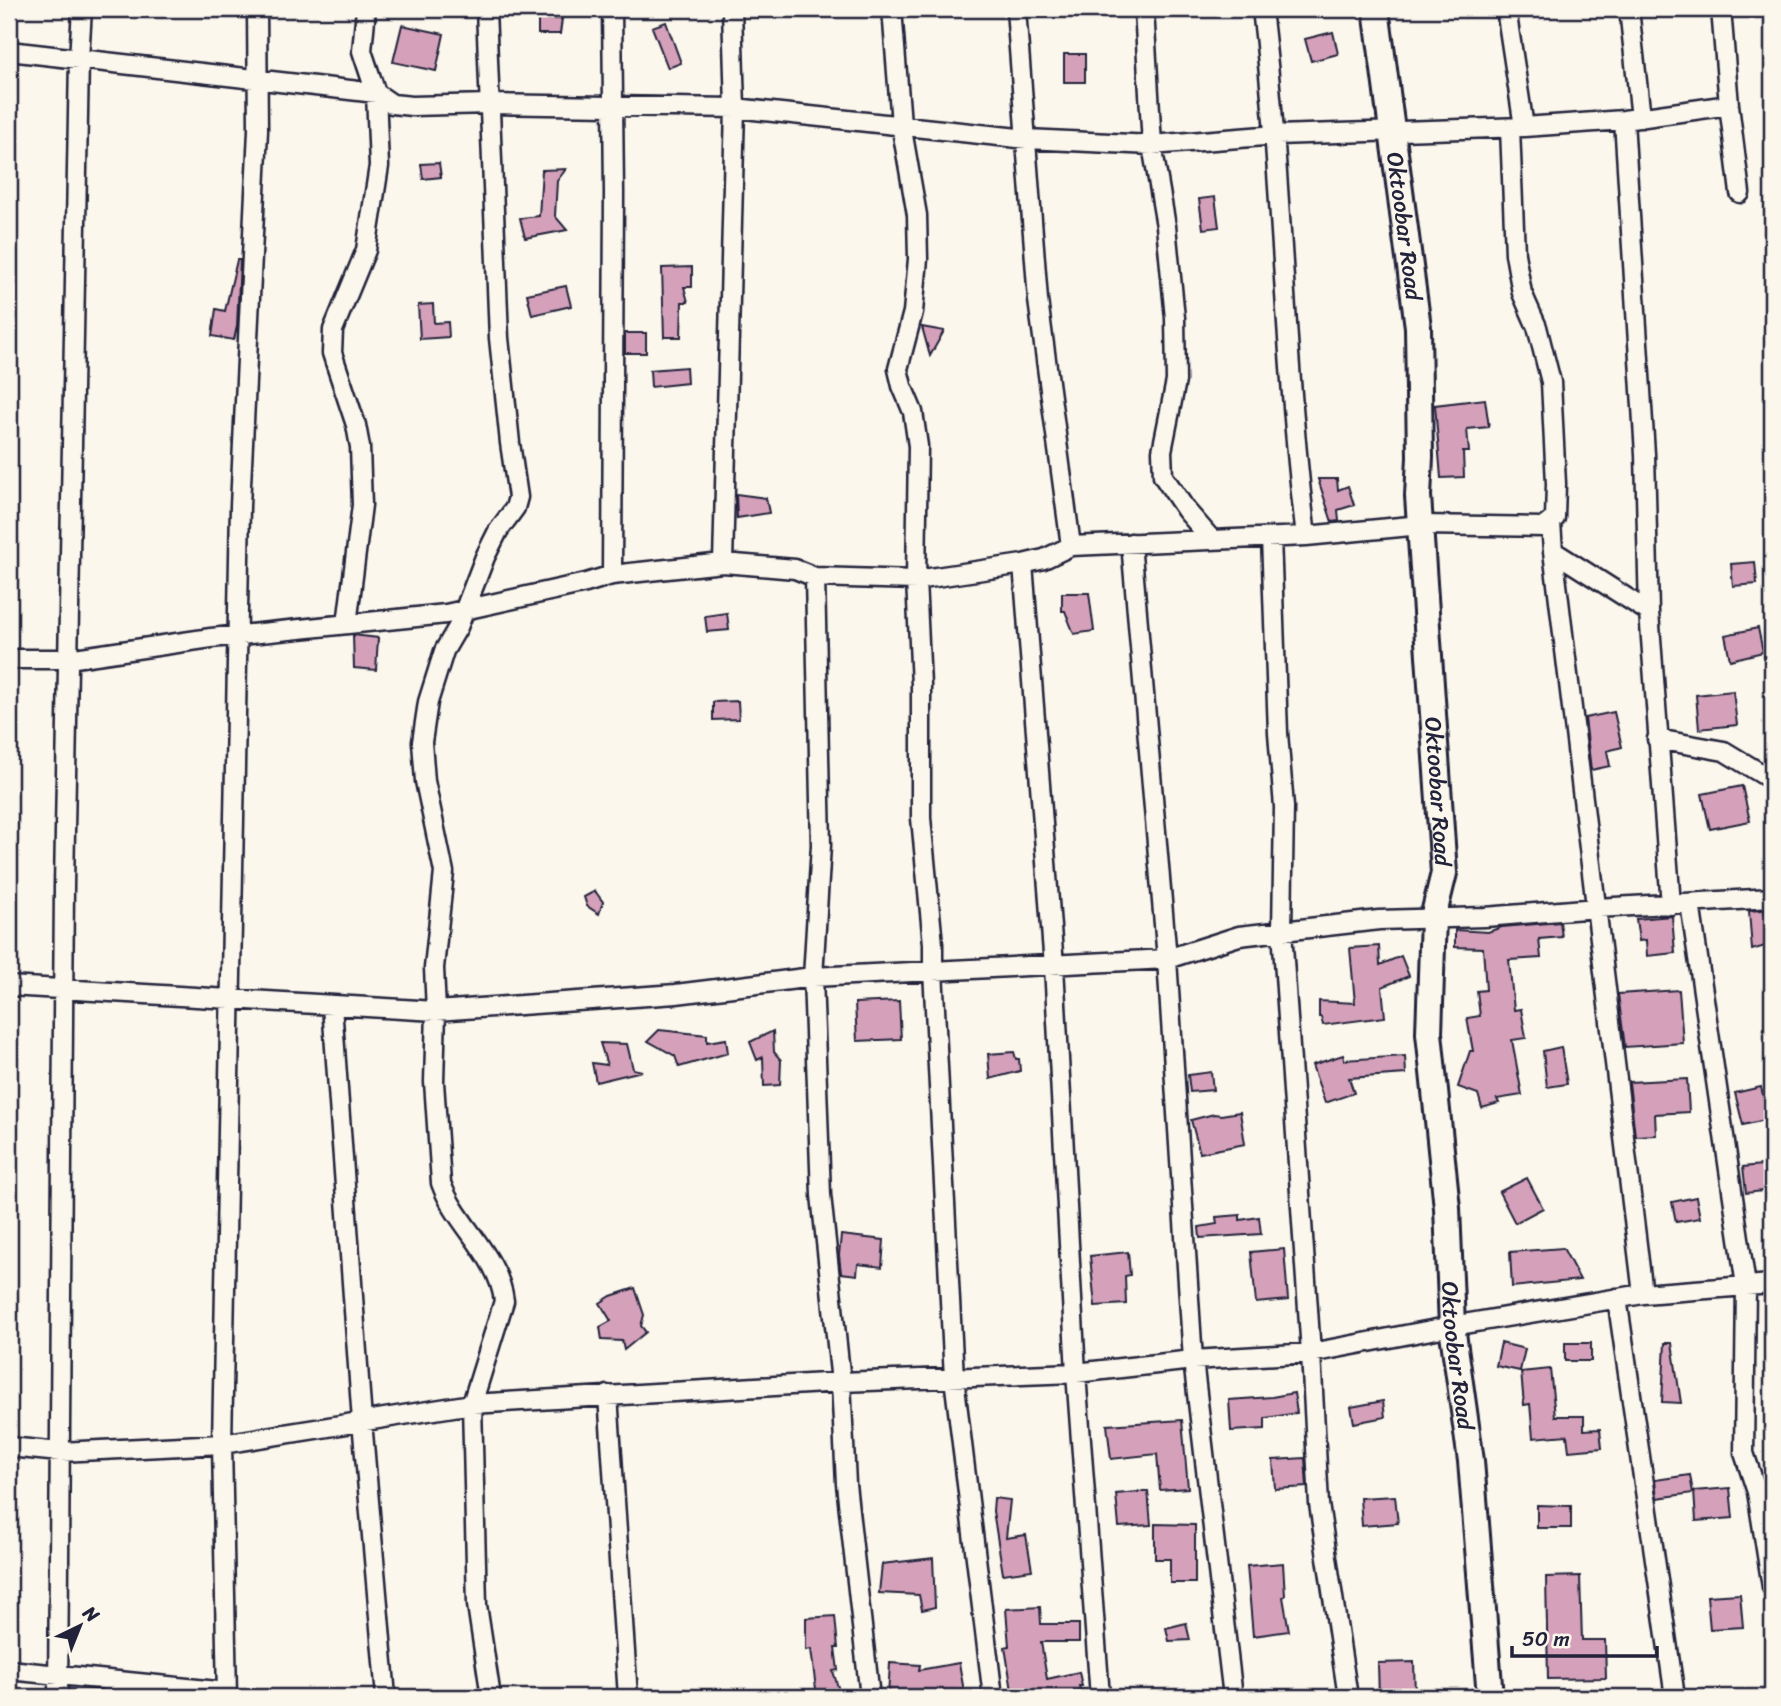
<svg xmlns="http://www.w3.org/2000/svg" width="1781" height="1706" viewBox="0 0 1781 1706" font-family="Sriracha,sans-serif">
<style>
.building{fill:#d5a1ba;stroke:#22223b;stroke-width:2}
.lines{fill:none;stroke-linecap:round;stroke-linejoin:round}
.street-casing{stroke:#22223b;stroke-width:23}
.secondary-casing{stroke:#22223b;stroke-width:30}
.street{stroke:#fbf7ec;stroke-width:18}
.secondary{stroke:#fbf7ec;stroke-width:24}
.labels{text-anchor:middle;dominant-baseline:central;stroke-width:7;stroke-linejoin:round;paint-order:stroke}
.street-label{font-size:23px;fill:#22223b;stroke:#fbf7ec}
</style>
<rect width="100%" height="100%" fill="#fbf7ec"/>
<filter id="ink" filterUnits="userSpaceOnUse"><feTurbulence type="fractalNoise" baseFrequency=".0143" numOctaves="2"/><feDisplacementMap in="SourceGraphic" scale="14" xChannelSelector="R" yChannelSelector="G"/><feConvolveMatrix kernelMatrix="1 2 1 2 8 2 1 2 1" color-interpolation-filters="sRGB"/></filter>
<g filter="url(#ink)">
<path class="building" d="M538,19H562L560,34H538Z
M666,22L681,63L668,68L652,27Z
M402,25L444,34L436,71L393,62Z
M1333,32L1338,54L1311,61L1305,39Z
M1064,54H1085V82H1064Z
M439,163L441,177L423,179L421,164Z
M566,169L557,181L555,216L567,230L525,238L520,218L539,216L542,170Z
M1215,197L1219,227L1203,229L1199,199Z
M237,260H240L237,326L234,340L212,336L216,309L225,311Z
M692,267V287H684L688,302H682L681,337H664L662,268Z
M566,286L571,306L532,315L527,294Z
M433,304L434,323L448,322L449,337L420,339L418,305Z
M922,327L944,331L930,356Z
M625,333H646V353H625Z
M686,367L687,383L651,387L650,370Z
M1485,399L1489,427L1467,429L1469,452H1463L1464,477L1441,478L1435,405Z
M1318,479H1337L1338,490L1348,486L1354,505L1338,510L1339,521L1332,522Z
M736,494L766,498L769,513L737,518Z
M1755,562L1757,584L1733,586L1731,564Z
M1062,593H1089L1094,631L1074,634L1065,611H1062Z
M727,613L729,630L707,632L705,616Z
M1758,628L1763,652L1730,660L1725,635Z
M353,635L378,638L376,670L354,668Z
M1733,691L1737,725L1699,729L1696,695Z
M738,701L739,719L713,720V702Z
M1614,712L1622,747L1607,751L1610,766L1591,770L1585,718Z
M1742,786L1750,821L1710,829L1702,794Z
M595,891L603,902L599,914L587,906L584,897Z
M1772,909V944L1752,950L1749,911Z
M1672,916L1675,953L1647,956L1646,940L1639,941L1636,919Z
M1560,922L1562,937L1539,939L1541,958L1509,960L1514,1010L1521,1009L1526,1038L1512,1040L1522,1095L1497,1099L1499,1103L1482,1108L1478,1094L1458,1087L1470,1051H1473L1467,1018L1480,1016L1477,991L1486,990L1483,948L1455,947V930L1488,932L1502,927Z
M1379,946L1380,965L1401,956L1409,976L1382,987L1385,1017L1323,1025L1321,1017H1319V1001L1355,1003L1350,948Z
M1679,990L1683,1043L1625,1047L1618,994Z
M899,1001L901,1039L857,1041L855,1003Z
M659,1030L707,1035V1042L726,1039L728,1053L679,1067L675,1056L648,1041Z
M773,1031L774,1052L781,1060L780,1085L764,1086L763,1057L757,1060L750,1042Z
M600,1043L627,1044L633,1069L642,1071L596,1082L592,1063L607,1065Z
M1561,1047L1567,1084L1547,1087L1543,1051Z
M1014,1052L1016,1059H1019L1020,1071L990,1079L988,1054Z
M1343,1055L1344,1060L1405,1056L1406,1074L1349,1078L1354,1093L1325,1103L1312,1065Z
M1211,1072L1213,1090L1190,1092L1188,1075Z
M1687,1079L1689,1112L1655,1114L1656,1135L1635,1136L1629,1082Z
M1761,1087L1769,1119L1743,1125L1735,1093Z
M1240,1112L1245,1144L1200,1153L1191,1120L1214,1114L1221,1115Z
M1772,1164V1190L1746,1193L1743,1167Z
M1527,1178L1543,1208L1515,1223L1499,1192Z
M1696,1197L1700,1218L1676,1222L1672,1202Z
M1240,1215V1220L1259,1217L1261,1234L1200,1238L1199,1227L1217,1224L1216,1217Z
M841,1235L884,1240L882,1267L858,1264L857,1275L841,1273L839,1255Z
M1563,1248L1580,1280L1512,1287L1510,1252Z
M1284,1249L1288,1300L1256,1303L1251,1252Z
M1128,1252L1130,1275L1125,1276L1126,1304L1095,1306L1090,1256Z
M635,1288L644,1315L641,1326L646,1332L624,1350L622,1341L602,1340L600,1327L611,1321L600,1303L611,1296Z
M1501,1343L1525,1349L1520,1371L1496,1366Z
M1565,1343H1591V1361H1565Z
M1665,1343H1672L1681,1403L1662,1402Z
M1550,1369L1555,1416H1584V1430L1600,1429L1602,1448L1569,1451L1567,1435L1533,1438L1530,1404L1524,1405L1521,1372Z
M1294,1393L1297,1413L1265,1418V1429L1231,1431L1229,1400L1272,1397Z
M1383,1401L1385,1417L1354,1423L1351,1407Z
M1182,1420L1188,1488L1160,1490L1157,1454L1111,1459L1107,1425Z
M1305,1458L1307,1487L1275,1489L1273,1460Z
M1690,1475L1693,1493L1657,1498L1655,1480Z
M1730,1488L1733,1518L1696,1521L1694,1491Z
M1148,1491L1151,1525L1119,1527L1116,1494Z
M1395,1496L1398,1523L1362,1526L1360,1498Z
M994,1498L1010,1500L1006,1538L1026,1535L1032,1570L1003,1574L993,1511Z
M1537,1505L1571,1506V1528H1537Z
M1155,1524L1195,1525V1583H1170V1559H1155Z
M933,1558L935,1607L922,1610L919,1595L879,1593L882,1564Z
M1283,1563L1285,1596L1283,1597L1289,1631L1253,1636L1247,1566Z
M1580,1576L1582,1640H1605L1606,1678L1548,1679L1546,1577Z
M1740,1594L1743,1627L1710,1629L1707,1596Z
M1040,1607L1041,1624H1079V1642H1041L1047,1679L1079,1672L1082,1686H1079L1082,1697H1013L1005,1647L1009,1646L1006,1609Z
M835,1616L838,1648H835L838,1670L833,1671L841,1697H817L811,1649L806,1650V1618Z
M1186,1623L1190,1640L1169,1641L1166,1628Z
M1414,1662L1415,1696L1379,1697L1378,1663Z
M890,1663L920,1665L919,1670L959,1663L965,1697H888Z"/>
<g class="lines">
<g class="street-casing">
<path id="street" d="M486,9L499,338L510,443L518,497L515,508L498,531L485,557L458,627L444,651L428,702L422,742L425,781L444,872L434,968L436,1011L434,1082L441,1183C456,1225 499,1256 504,1301L472,1404L477,1605L491,1697
M612,9L614,193L612,575L723,563L795,569L815,577L916,580L1023,564L1044,559L1071,546L1306,536L1421,525L1544,527L1555,518L1556,484L1551,382L1537,327L1522,293L1515,254L1510,128
M892,9L901,124L917,215L918,259L913,312L898,369L902,386L913,412L918,446L916,580L921,685V818L933,944V970L954,1378L993,1697
M1016,9L1038,300L1071,546
M1144,9L1152,145L1166,226L1175,318L1176,381L1162,451L1163,476L1186,510L1212,540
M1262,9C1283,184 1284,361 1306,536
M1506,9L1524,127
M1629,9L1641,118
M1721,9L1729,105L1740,193
M9,51L376,93L392,104L412,106L490,104L735,108L1027,139L1152,145L1276,135L1524,127L1624,120L1729,105
M1624,120L1645,454L1649,612L1671,905
M1551,523L1553,551L1649,612
M1271,537L1278,733L1284,807L1282,931L1311,1353L1319,1504L1348,1697
M1131,543L1167,959L1193,1360L1233,1697
M1553,551L1643,1294
M723,563L735,108L732,9
M1023,564L1054,966L1076,1373L1100,1697
M815,577L821,845L813,977L1167,959L1239,936L1379,920L1485,917L1597,908L1772,898
M347,624L362,505L360,447L356,425L332,353L333,330L366,250L379,166L376,93L362,51L366,9
M9,659H68L211,638L446,614L586,583L612,575
M1657,739L1724,751L1772,780
M1690,903L1746,1286L1744,1453L1757,1492L1772,1587
M9,986L436,1011L676,994L813,977L821,1195L841,1382L846,1484L870,1697
M332,1006L362,1421L386,1697
M1617,1298L1675,1697
M608,1395L628,1697
M9,1447L60,1452L222,1444L472,1404L841,1382L1076,1373L1193,1360L1311,1353L1452,1326L1643,1294L1772,1284
M9,1670L227,1692
M58,1697L64,886L79,59L82,9
M227,1697L222,1444L240,506L258,130L257,9
M1771,1697H1772"/>
</g>
<g class="secondary-casing">
<g id="secondary">
<path id="s1" d="M1376,9L1418,327L1420,457L1418,496L1444,873L1433,918L1429,1033L1447,1208L1452,1326L1471,1461L1490,1697"/>
</g>
</g>
<use href="#street" class="street"/>
<use href="#secondary" class="secondary"/>
</g>
</g>
<g class="labels">
<g class="street-label">
<text stroke="none"><textPath href="#s1" startOffset="219">Oktoobar Road</textPath></text>
<text stroke="none"><textPath href="#s1" startOffset="786">Oktoobar Road</textPath></text>
<text stroke="none"><textPath href="#s1" startOffset="1353">Oktoobar Road</textPath></text>
</g>
</g>
<rect width="1781" height="1706" fill="none" stroke="#fbf7ec" stroke-width="35"/>
<rect x="18" y="18" width="1746" height="1671" fill="none" stroke="#22223b" stroke-width="2.5" filter="url(#ink)"/>
<g transform="translate(80 1626) rotate(43)" stroke="#fbf7ec" stroke-width="5" paint-order="stroke">
<path d="M0-5L12 26L0 18L-12 26Z" fill="#22223b"/>
<text y="-10" font-size="19" font-weight="bold" text-anchor="middle" fill="#22223b">N</text>
</g>
<path d="M1512 1646v10h145v-10" fill="none" stroke="#22223b" stroke-width="3.5"/>
<text x="1522" y="1646" font-size="21" fill="#22223b" stroke="#fbf7ec" stroke-width="5" paint-order="stroke">50 m</text>
</svg>
